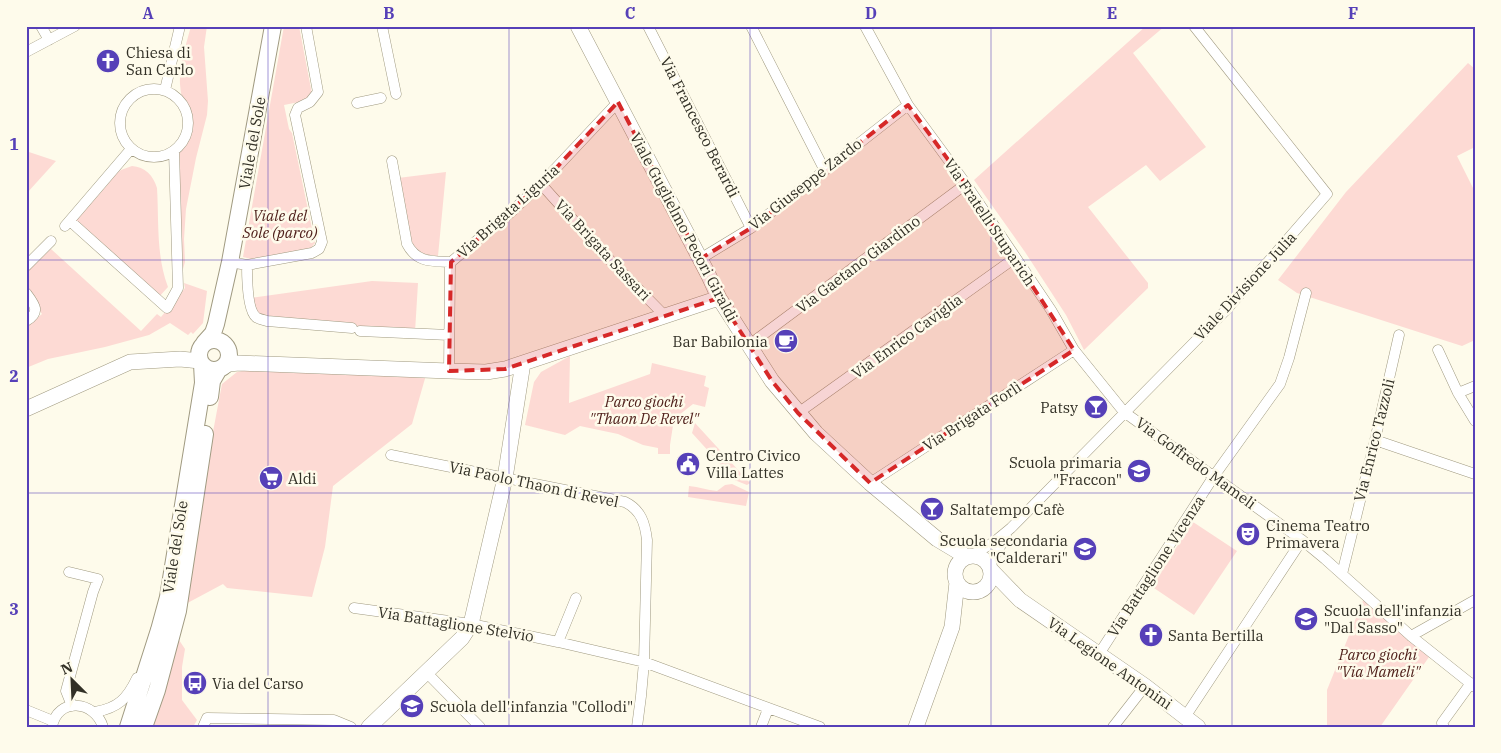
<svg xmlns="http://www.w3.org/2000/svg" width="1501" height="753" viewBox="0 0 1501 753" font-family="'IBM Plex Serif',serif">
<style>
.green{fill:#fddad4}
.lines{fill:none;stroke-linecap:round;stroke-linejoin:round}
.street-casing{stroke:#a09a81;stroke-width:11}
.secondary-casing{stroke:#a09a81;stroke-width:16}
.primary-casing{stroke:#a09a81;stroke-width:18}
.street{stroke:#fff;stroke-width:10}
.secondary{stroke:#fff;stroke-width:15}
.primary{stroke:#fff;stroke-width:16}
.marked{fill:#d62828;fill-opacity:0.2;stroke:#d62828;stroke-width:4;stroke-dasharray:10 6;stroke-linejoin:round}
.grid{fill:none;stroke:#5640b8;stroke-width:1;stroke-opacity:0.55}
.labels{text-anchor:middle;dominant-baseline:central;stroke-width:5;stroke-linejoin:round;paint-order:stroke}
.poi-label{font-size:15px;fill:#323026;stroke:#fefbeb;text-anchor:start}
.street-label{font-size:15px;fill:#323026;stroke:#fefbeb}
.park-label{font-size:15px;font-style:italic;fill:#50211c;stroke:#fefbeb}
.neatline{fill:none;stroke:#5640b8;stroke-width:2}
.grid-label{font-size:16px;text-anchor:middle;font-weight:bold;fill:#5640b8}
</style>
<rect width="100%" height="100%" fill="#fefbeb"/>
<path class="green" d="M191,26H207L204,47L208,101L207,115L196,158L186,209L184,239L185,262L183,269L178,154L192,134C188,118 181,101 180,84C179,65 186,45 191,26Z
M284,26H299L312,94L309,100L284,105L289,129L292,133L315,243L308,251L251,259L243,257Z
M1146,26H1165L1133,53L1206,147L1160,181L1146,165L1088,207L1148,283V288L1084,350L1066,315L1025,252L974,180Z
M1468,63L1475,69V147L1457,156L1475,192V340L1462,346L1297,293L1278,280L1346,192Z
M26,151L56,161L27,193H26Z
M132,166C145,167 153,175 157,188C159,220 156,256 168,287L157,299L73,224L108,184L114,175L121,170Z
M446,172L438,256L421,254L413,250L398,178Z
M51,249L141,331L157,314L161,317L185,288L184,283L207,291L203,323L193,334L191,332L188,335L170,323L149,335L105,347L48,359L26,368V326L42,314L26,292V270Z
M372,281L418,283L415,332L257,321L250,298Z
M570,356L569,403L650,374L652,363L706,376L704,386L709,388L705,407L693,404L674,419L670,445V454H658V448L643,445L618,434L580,426L565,435L525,425L534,382L541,372Z
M252,369L426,375L412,424L333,486L325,547L312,597L227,588L223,584L180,607L222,384L237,372Z
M695,423L750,483L747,485L732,479L731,476L692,433Z
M732,484L749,492L746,506L688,497L689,486C699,487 707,490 717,491L725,485Z
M1193,522L1237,551L1194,615L1151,586Z
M1364,598L1429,657L1380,727H1327V690Z
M177,637L185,649L182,667V700L197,720L193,727H149Z"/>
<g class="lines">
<g class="street-casing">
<path id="street" d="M41,26L49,40
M382,26L396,94
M648,26L751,228
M751,26L824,169
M865,26L908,105L966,184L1051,310L1074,350L1124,412L1302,540L1325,559L1411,636L1475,687
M26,52L75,26
M120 123a34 34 0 1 1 68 0a34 34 0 1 1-68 0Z
M165,90L180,26
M357,103L381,98
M392,161L407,244C417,263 432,261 451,262
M541,184L603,253L665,316
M70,221L167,308L178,288L174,151
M65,226L131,149
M700,259L751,228L908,105
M230,262L247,265L312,253L319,249L322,242L295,115L298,108L310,102L318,92L306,26
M247,265C247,276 247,310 256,317C258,319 264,320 267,321L352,328
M26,266L51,241
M26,293C35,305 41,312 26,321
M360,331L449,335
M749,345L966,184
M1438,350L1458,393L1475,421
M449,371L450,266L451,262L510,213L541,184L618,102
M1458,393L1475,386
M798,413L1015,258
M1375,440L1475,474
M391,455L625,502C641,510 645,523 647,540L644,662L641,696L637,727
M870,483L1074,350
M971,556L994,542L1011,528L1227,309L1327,194L1194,26
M989,566L1006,536
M69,572L98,579L93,592L66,691L72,706
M1342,574L1375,440L1399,335
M354,608L471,624L558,642L644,662L820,727
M1411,636L1475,600
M558,642L576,598
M1099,654L1214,476L1280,384L1289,358L1306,293
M426,672L480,727
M26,710L53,721
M95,712C118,708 127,699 137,678
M1185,717L1302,540
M52,727C57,697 95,700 103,727
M203,727L207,718L334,720L351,727
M761,727L768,709
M1113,727L1145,686
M1444,727L1442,723L1471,683"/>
</g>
<g class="secondary-casing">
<path id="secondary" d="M578,26L708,274L719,298L772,381L816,433L870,483L937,539L967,557
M223,367L229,364L239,363L449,371L486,372L505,369L719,298
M26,409L130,362L180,359L200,361
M955 574a18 18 0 1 1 36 0a18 18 0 1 1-36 0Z
M991,570L1020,600L1145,686L1198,727
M369,727L462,638L471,624L505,478L523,363
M916,727L952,627L957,582"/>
</g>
<g class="primary-casing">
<path id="primary" d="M199 355a15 15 0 1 1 30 0a15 15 0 1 1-30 0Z
M204,343L213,333L216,324L230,262L273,26
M210,397L212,381L219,369
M128,727L159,630L168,597L203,383L202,364
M144,727L157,690L178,611L205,434"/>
</g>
<use href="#street" class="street"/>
<use href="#secondary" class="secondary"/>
<use href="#primary" class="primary"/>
</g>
<path class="marked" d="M618,102L700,259L751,228L908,105L966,184L1074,350L870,483L798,413L772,381L719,298L505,369L449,371L451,262L541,184Z"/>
<path class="grid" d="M268,26V727M509,26V727M750,26V727M991,26V727M1232,26V727M26,260H1475M26,493H1475"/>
<defs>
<g id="church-disc" transform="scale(1.25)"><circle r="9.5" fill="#5640b8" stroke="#fefbeb"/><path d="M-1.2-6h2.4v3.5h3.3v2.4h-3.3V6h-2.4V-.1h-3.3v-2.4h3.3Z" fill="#fff"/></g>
<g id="cafe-disc" transform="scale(1.25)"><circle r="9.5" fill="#5640b8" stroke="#fefbeb"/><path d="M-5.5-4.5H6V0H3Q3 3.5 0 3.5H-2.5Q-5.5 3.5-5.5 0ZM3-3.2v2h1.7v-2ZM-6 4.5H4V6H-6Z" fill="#fff"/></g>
<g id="bar-disc" transform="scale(1.25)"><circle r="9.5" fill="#5640b8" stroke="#fefbeb"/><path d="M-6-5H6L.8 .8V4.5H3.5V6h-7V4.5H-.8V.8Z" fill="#fff"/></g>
<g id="civic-disc" transform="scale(1.25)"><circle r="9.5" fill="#5640b8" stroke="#fefbeb"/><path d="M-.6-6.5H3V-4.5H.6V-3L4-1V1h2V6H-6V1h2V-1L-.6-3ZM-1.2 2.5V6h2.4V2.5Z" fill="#fff"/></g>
<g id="school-disc" transform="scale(1.25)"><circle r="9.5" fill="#5640b8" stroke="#fefbeb"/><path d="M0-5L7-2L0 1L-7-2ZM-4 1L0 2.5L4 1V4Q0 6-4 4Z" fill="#fff"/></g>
<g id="supermarket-disc" transform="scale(1.25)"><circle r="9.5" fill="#5640b8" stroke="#fefbeb"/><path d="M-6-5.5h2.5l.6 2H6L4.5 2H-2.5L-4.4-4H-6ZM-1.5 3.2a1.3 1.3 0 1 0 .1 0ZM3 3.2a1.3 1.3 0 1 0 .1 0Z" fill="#fff"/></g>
<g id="theatre-disc" transform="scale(1.25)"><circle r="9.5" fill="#5640b8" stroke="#fefbeb"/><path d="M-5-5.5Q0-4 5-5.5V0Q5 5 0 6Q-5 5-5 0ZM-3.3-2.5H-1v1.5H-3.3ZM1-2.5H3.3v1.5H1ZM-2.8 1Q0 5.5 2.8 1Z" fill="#fff"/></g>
<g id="bus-disc" transform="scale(1.25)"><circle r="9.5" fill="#5640b8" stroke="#fefbeb"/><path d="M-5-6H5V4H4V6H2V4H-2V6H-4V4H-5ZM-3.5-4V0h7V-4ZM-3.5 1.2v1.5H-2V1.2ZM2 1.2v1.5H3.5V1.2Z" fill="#fff"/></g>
</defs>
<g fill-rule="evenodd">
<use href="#church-disc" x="108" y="61"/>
<use href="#cafe-disc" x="786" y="341"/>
<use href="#bar-disc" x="1096" y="407"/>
<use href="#civic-disc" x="688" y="464"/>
<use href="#school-disc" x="1139" y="471"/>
<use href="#supermarket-disc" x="271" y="478"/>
<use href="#bar-disc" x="932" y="509"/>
<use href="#theatre-disc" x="1248" y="534"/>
<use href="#school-disc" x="1085" y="549"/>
<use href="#school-disc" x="1306" y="619"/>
<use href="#church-disc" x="1151" y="635"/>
<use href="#bus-disc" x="195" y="683"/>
<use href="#school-disc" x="412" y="706"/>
</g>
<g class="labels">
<g class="poi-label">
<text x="126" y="52">Chiesa di<tspan x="126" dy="17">San Carlo</tspan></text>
<text x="768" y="341" text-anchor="end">Bar Babilonia</text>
<text x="1078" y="407" text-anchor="end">Patsy</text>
<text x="706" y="455">Centro Civico<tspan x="706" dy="17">Villa Lattes</tspan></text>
<text x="1122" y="462" text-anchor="end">Scuola primaria<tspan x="1122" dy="17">"Fraccon"</tspan></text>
<text x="288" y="478">Aldi</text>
<text x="950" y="509">Saltatempo Cafè</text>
<text x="1266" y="525">Cinema Teatro<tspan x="1266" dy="17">Primavera</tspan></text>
<text x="1068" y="540" text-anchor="end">Scuola secondaria<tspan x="1068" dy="17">"Calderari"</tspan></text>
<text x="1324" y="610">Scuola dell'infanzia<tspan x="1324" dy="17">"Dal Sasso"</tspan></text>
<text x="1168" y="635">Santa Bertilla</text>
<text x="212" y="683">Via del Carso</text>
<text x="430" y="706">Scuola dell'infanzia "Collodi"</text>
</g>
<g class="street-label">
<text transform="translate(700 127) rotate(63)">Via Francesco Berardi</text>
<text transform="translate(252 143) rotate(-80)">Viale del Sole</text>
<text transform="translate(805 184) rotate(-38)">Via Giuseppe Zardo</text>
<text transform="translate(508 211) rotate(-42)">Via Brigata Liguria</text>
<text transform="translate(990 222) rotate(56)">Via Fratelli Stuparich</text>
<text transform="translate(684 227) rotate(62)">Viale Guglielmo Pecori Giraldi</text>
<text transform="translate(603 250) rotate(47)">Via Brigata Sassari</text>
<text transform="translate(858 264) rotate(-37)">Via Gaetano Giardino</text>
<text transform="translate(1245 286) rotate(-47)">Viale Divisione Julia</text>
<text transform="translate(907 336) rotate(-36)">Via Enrico Caviglia</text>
<text transform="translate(972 416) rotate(-33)">Via Brigata Forlì</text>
<text transform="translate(1374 440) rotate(-76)">Via Enrico Tazzoli</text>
<text transform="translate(1196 463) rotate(36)">Via Goffredo Mameli</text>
<text transform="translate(534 484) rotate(12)">Via Paolo Thaon di Revel</text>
<text transform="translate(175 547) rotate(-81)">Viale del Sole</text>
<text transform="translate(1156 566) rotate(-57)">Via Battaglione Vicenza</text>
<text transform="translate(456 624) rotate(9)">Via Battaglione Stelvio</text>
<text transform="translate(1110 663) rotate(35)">Via Legione Antonini</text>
</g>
<g class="park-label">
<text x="280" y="215">Viale del<tspan x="280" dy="17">Sole (parco)</tspan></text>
<text x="644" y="401">Parco giochi<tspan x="644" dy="17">"Thaon De Revel"</tspan></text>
<text x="1378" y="654">Parco giochi<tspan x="1378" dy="17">"Via Mameli"</tspan></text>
</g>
</g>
<rect width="1501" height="753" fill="none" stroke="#fefbeb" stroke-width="55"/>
<g transform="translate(72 680) rotate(336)" stroke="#fefbeb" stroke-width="4" paint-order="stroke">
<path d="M0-4L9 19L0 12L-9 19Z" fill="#323026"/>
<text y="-8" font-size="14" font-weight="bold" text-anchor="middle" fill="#323026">N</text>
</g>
<rect x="28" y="28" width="1446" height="698" class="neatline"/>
<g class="grid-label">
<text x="148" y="19">A</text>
<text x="389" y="19">B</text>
<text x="630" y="19">C</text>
<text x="871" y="19">D</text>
<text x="1112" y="19">E</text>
<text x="1353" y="19">F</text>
<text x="14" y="150">1</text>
<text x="14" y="382">2</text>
<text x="14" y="615">3</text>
</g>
</svg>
